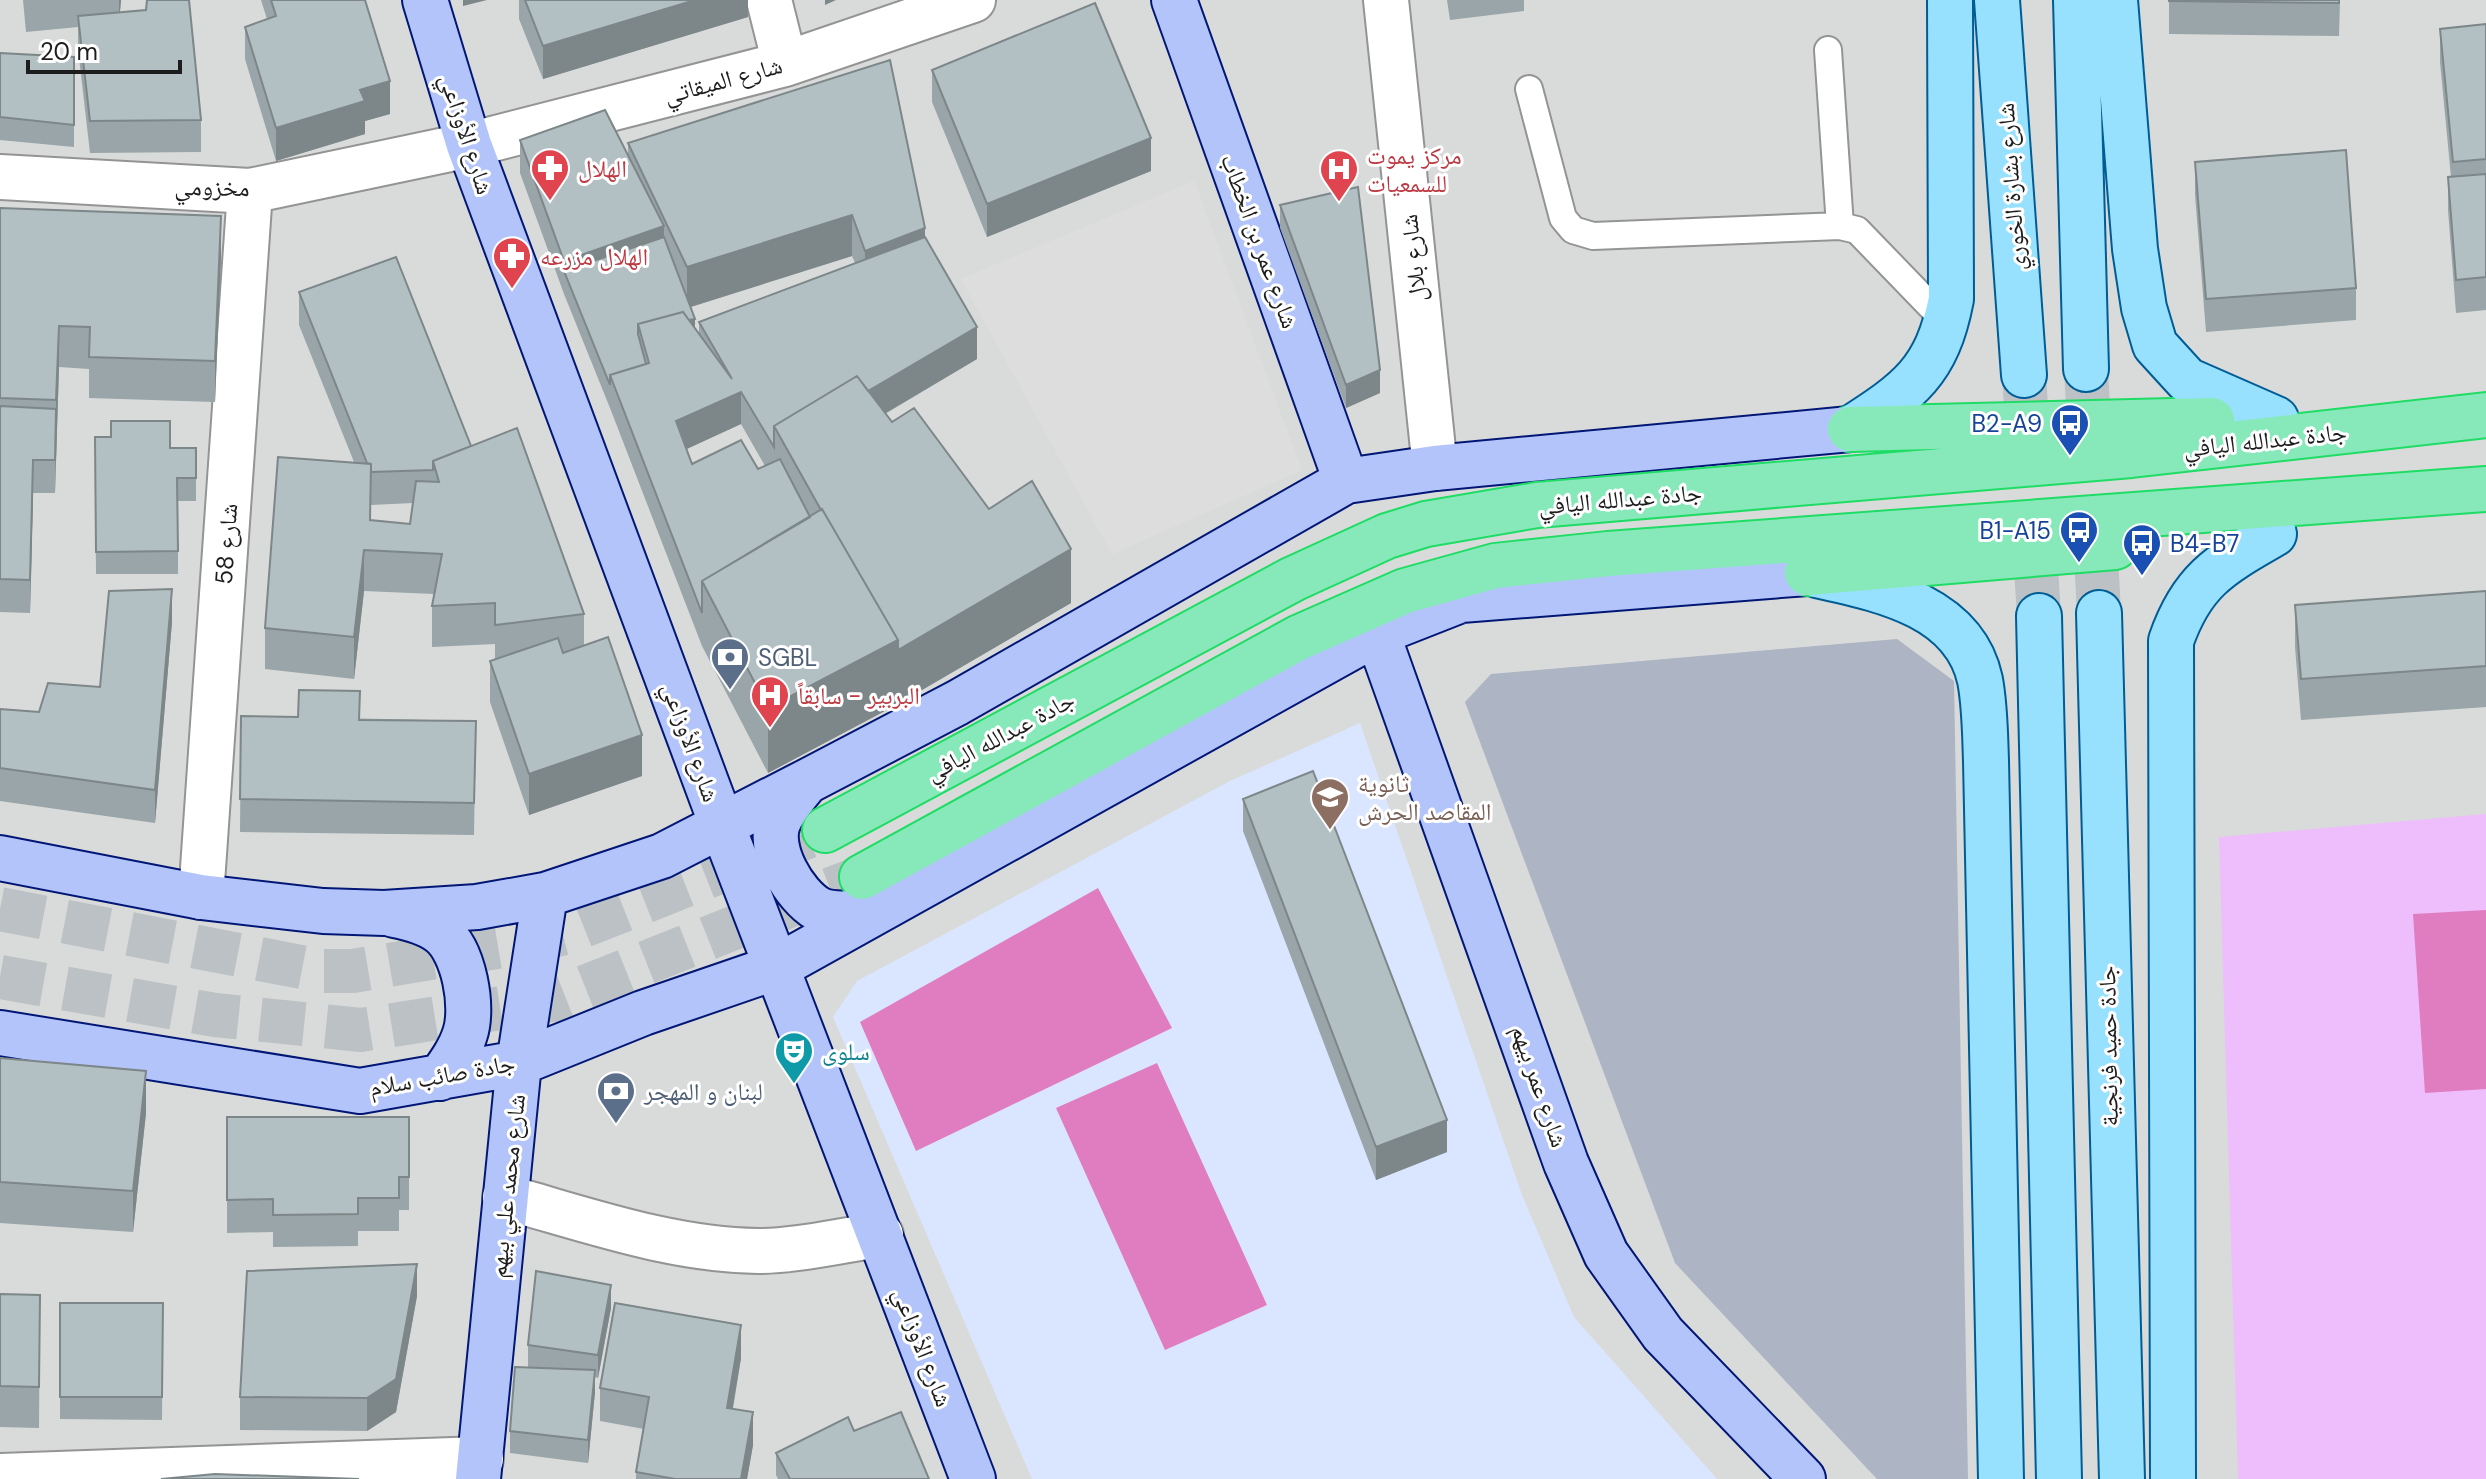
<svg xmlns="http://www.w3.org/2000/svg" width="2486" height="1479" viewBox="0 0 2486 1479" font-family="'DM Sans','Noto Naskh Arabic',sans-serif">
<style>
.residential{fill:#d9dbda}
.education{fill:#dae5ff}
.construction{fill:#adb4c3}
.park{fill:#eebdfb}
.pitch{fill:#e07dc0}
.parking{fill:#ddd}
.lines{fill:none;stroke-linecap:round;stroke-linejoin:round}
.primary-tunnel{stroke:#bbc1c4;stroke-width:44;stroke-dasharray:44 22;stroke-linecap:butt}
.highway-tunnel{stroke:#bbc1c4;stroke-width:44;stroke-dasharray:44 22;stroke-linecap:butt}
.lane-casing{stroke:#949494;stroke-width:30}
.street-casing{stroke:#949494;stroke-width:48}
.secondary-casing{stroke:#021775;stroke-width:48}
.primary-casing{stroke:#005c95;stroke-width:48}
.highway-casing{stroke:#1fdc65;stroke-width:48}
.lane{stroke:#fff;stroke-width:26}
.street{stroke:#fff;stroke-width:44}
.secondary{stroke:#b3c4fb;stroke-width:44}
.primary{stroke:#97e1fe;stroke-width:44}
.highway{stroke:#87e9ba;stroke-width:44}
.wall{fill:#99a5a8;fill-rule:evenodd}
.shaded-wall{fill:#7d8688}
.building{fill:#b2c0c3;stroke:#7d8688;stroke-width:2}
.labels{text-anchor:middle;dominant-baseline:central;stroke-width:6;stroke-linejoin:round;paint-order:stroke}
.street-label{font-size:24px;fill:#1d1d1d;stroke:#fff}
.health-label{font-size:24px;fill:#be3a42;stroke:#fff;text-anchor:start}
.transit-label{font-size:24px;fill:#164399;stroke:#fff;text-anchor:end}
.service-label{font-size:24px;fill:#4e5e75;stroke:#fff;text-anchor:start}
.education-label{font-size:24px;fill:#785e54;stroke:#fff;text-anchor:start}
.culture-label{font-size:24px;fill:#0d838f;stroke:#fff;text-anchor:start}
</style>
<rect width="100%" height="100%" fill="#e2eaee"/>
<path class="residential" d="M0,0H2486V1479H0Z"/>
<path class="education" d="M1360,723L1522,1195L1574,1317L1717,1479H1032L833,1017L857,981L1230,781Z"/>
<path class="construction" d="M1897,639L1954,681L1968,1479H1877L1675,1263L1465,702L1491,674Z"/>
<path class="park" d="M2486,814V1479H2238L2219,837Z"/>
<path class="pitch" d="M1098,888L1172,1028L916,1151L860,1022Z
M2486,910V1089L2425,1093L2413,914Z
M1157,1063L1267,1305L1165,1350L1056,1108Z"/>
<path class="parking" d="M1194,181L1302,470L1112,554L961,279Z"/>
<g class="lines">
<path class="primary-tunnel" d="M2086,369L2099,613
M2024,375L2039,616"/>
<path class="highway-tunnel" d="M0,909L322,971H353L533,941L568,932L825,830
M0,977L215,1015L361,1030L552,1000L862,877"/>
<g class="lane-casing">
<path id="lane" d="M1828,50L1840,226
M1529,89L1563,218L1573,230L1593,236L1840,226L1857,230L1946,322"/>
</g>
<g class="street-casing">
<path id="street" d="M769,0L785,64
M1386,0L1435,468
M0,177L250,191L469,145L785,64L973,0
M201,897L250,191
M505,1197C588,1220 672,1250 758,1251C798,1251 841,1240 881,1235
M0,1476L481,1459"/>
</g>
<g class="secondary-casing">
<path id="secondary" d="M425,0L469,145L722,825L973,1479
M1174,0L1346,481
M1377,633L1566,1163L1606,1254L1663,1334L1803,1479
M806,782C796,795 784,807 778,823C768,850 794,895 818,909C833,917 856,912 873,912
M0,858L201,897L323,911L384,913L477,907L545,895L662,856L806,782L957,703L1346,481L1435,468L1850,429
M394,915C410,918 427,922 441,933C464,951 474,1007 465,1034C460,1050 450,1064 440,1078
M0,1033L360,1091L519,1063L643,1013L777,967L1377,633L1461,600L1807,573
M478,1479L519,1063L545,895"/>
</g>
<g class="primary-casing">
<path id="primary" d="M1997,0L2024,375
M2076,0L2086,369
M2115,0L2135,249L2144,308L2155,345L2187,380L2276,419
M1850,429C1909,391 1937,372 1951,299L1950,0
M1817,575C1879,589 1964,605 1980,680C1985,706 1985,734 1986,761L2001,1479
M2099,613L2122,1479
M2039,616L2059,1479
M2173,1479L2171,641C2192,580 2220,565 2274,534"/>
</g>
<g class="highway-casing">
<path id="highway" d="M1850,429L2212,420
M1807,573L2115,547
M825,830L1293,579L1387,536L1426,524L1537,505L2131,455L2486,415
M862,877L1298,638L1405,591L1495,566L1608,554L2486,489"/>
</g>
<use href="#lane" class="lane"/>
<use href="#street" class="street"/>
<use href="#secondary" class="secondary"/>
<use href="#primary" class="primary"/>
<use href="#highway" class="highway"/>
</g>
<path class="wall" d="M23,0H121L120,12L201,120V152L90,153L78,49V27L26,32Z
M261,0H365L390,114L365,121V134L276,161L245,59V27L267,19Z
M519,0H748V17L543,79L519,19Z
M1447,0H1524V11L1450,20Z
M2169,0H2340L2339,36L2169,34Z
M2486,24V310L2456,313L2448,210V177H2451L2440,62V29Z
M0,53L74,57V147L0,140Z
M932,70L1151,171L987,237L932,102Z
M520,140L628,156V143L925,237L977,359L885,414L892,422L989,509L1071,603L898,704L768,773L702,646L610,408L564,294L520,173ZM852,256L855,263L699,322V334L695,329L691,307ZM741,424L765,466L758,469L692,464L686,449Z
M2195,162L2356,288V320L2206,332L2195,195Z
M1280,205L1380,393L1346,408L1280,228Z
M0,208L221,258L215,402L89,398V369L59,367L55,493H33L30,613L0,612Z
M299,292L471,446L584,614V645L642,776L529,815L490,702V661L495,660V644L432,647V606L434,594L364,591L354,679L265,669V628L354,462L299,325ZM413,503L410,524L371,520V505Z
M95,437L170,448H196V501H178V574H96Z
M2486,591V707L2301,720L2295,647V605Z
M172,622L155,823L0,801V709L39,712L100,687Z
M241,716L476,721L474,835L240,832Z
M1243,799L1447,1152L1376,1180L1243,831Z
M0,1058L146,1113L133,1232L0,1223Z
M227,1117H409V1210H399V1231H358V1246L273,1247V1232L227,1233Z
M0,1294L40,1295L39,1428L0,1427Z
M417,1296L396,1412L367,1431L240,1430V1397Z
M60,1303H163L162,1420L60,1419Z
M611,1308L598,1378L595,1377V1392L588,1463L510,1453V1431L528,1367V1345Z
M741,1358L733,1409L753,1445L747,1479H636V1472L644,1429L600,1421V1388Z
M854,1431L929,1479H778L776,1475V1453Z"/>
<path class="shaded-wall" d="M119,0H121L119,23Z
M463,0H487L463,6Z
M695,0H748V17L543,79V46Z
M825,0H836L825,5Z
M390,81V114L365,121V134L276,161V128L360,90Z
M1151,138V171L987,237V204Z
M852,215V256L687,308V267Z
M221,216V258L215,402V361Z
M664,226V259L564,271V261Z
M925,228V269L865,292V251Z
M695,319V341L641,333Z
M59,326V367L55,493L56,400Z
M977,327V359L796,466L783,442Z
M1380,370V393L1346,408V385Z
M741,392V424L676,454V421Z
M33,460V493L30,613V580Z
M1071,549V603L898,704L768,773V708Z
M364,550V591L354,679V637Z
M172,589V622L155,823V790Z
M642,735V776L529,815V774Z
M146,1071V1113L133,1232V1191Z
M1447,1120V1152L1376,1180V1147Z
M417,1264V1296L396,1412L367,1431V1398Z
M611,1285V1308L598,1378V1355Z
M741,1325V1358L727,1441V1408Z
M595,1370V1392L588,1463V1440Z
M753,1412V1445L747,1479H741Z"/>
<path class="building" d="M147,0H189L201,120L90,121L78,16L146,10Z
M271,0H365L390,81L360,90L365,101L276,128L245,27L276,16Z
M525,0H695L543,46Z
M2169,0H2339V3L2169,1Z
M1095,3L1151,138L987,204L932,70Z
M2486,24V159L2453,162L2440,29Z
M0,53L74,57V125L0,117Z
M890,60L925,228L865,251L852,215L687,267L628,143Z
M605,110L664,226L564,261L520,140Z
M2346,150L2356,288L2206,299L2195,162Z
M2486,174V277L2456,280L2448,177Z
M1358,187L1380,370L1346,385L1280,205Z
M0,208L221,216L215,361L89,357L90,327L59,326L56,400L0,398Z
M664,237L695,319L689,320L683,312L638,324V334L646,364L610,375V385L564,271Z
M925,237L977,327L868,391L857,376L774,426V447L741,392L676,421L692,464L741,440L758,469L780,459L810,517L702,581V613L610,375L649,363L638,324L683,312L732,379L699,322Z
M396,257L471,446L433,461V470L371,472V464L367,463L299,292Z
M857,376L892,422L914,408L989,509L1032,481L1071,549L898,650V640L822,509L821,510L774,426Z
M0,406L56,409L55,460H33L30,580L0,579Z
M111,421H170V448H196V478H177L178,551L96,552L95,437H111Z
M517,428L584,614L495,625V603L432,606L442,554L364,550L354,637L265,628L278,457L371,464L370,520L410,524L416,481L439,482L433,461Z
M822,509L898,640L768,708L702,581Z
M172,589L155,790L0,768V709L39,712L48,683L100,687L109,591Z
M2486,591V666L2301,679L2295,605Z
M608,637L642,735L529,774L490,661L558,638L563,653Z
M299,690L360,691L359,720L476,721L474,803L240,799L241,716L298,717Z
M1313,771L1447,1120L1376,1147L1243,799Z
M0,1058L146,1071L133,1191L0,1182Z
M227,1117H409V1177H399V1198H358V1214L273,1215V1199L227,1200Z
M417,1264L396,1379L367,1398L240,1397L247,1271Z
M536,1271L611,1285L598,1355L528,1345Z
M0,1294L40,1295L39,1387L0,1386Z
M60,1303H163L162,1397H60Z
M615,1303L741,1325L727,1408L753,1412L741,1479H675L636,1472L649,1397L600,1388Z
M515,1367L595,1370L588,1440L510,1431Z
M901,1412L929,1479H790L776,1453L848,1417L854,1431Z
M215,1474L359,1479H161Z"/>
<defs>
<g id="pharmacy-pin" transform="scale(2)"><path d="M0 17L-7.5 6A9.5 9.5 0 1 1 7.5 6Z" fill="#e0444e" stroke="#fff"/><path d="M-2-6h4v4h4v4h-4v4h-4v-4h-4v-4h4Z" fill="#fff"/></g>
<g id="hospital-pin" transform="scale(2)"><path d="M0 17L-7.5 6A9.5 9.5 0 1 1 7.5 6Z" fill="#e0444e" stroke="#fff"/><path d="M-5-5h3v3.5h4V-5h3V5h-3V1.5h-4V5h-3Z" fill="#fff"/></g>
<g id="bus-pin" transform="scale(2)"><path d="M0 17L-7.5 6A9.5 9.5 0 1 1 7.5 6Z" fill="#1a4fb4" stroke="#fff"/><path d="M-5-6H5V4H4V6H2V4H-2V6H-4V4H-5ZM-3.5-4V0h7V-4ZM-3.5 1.2v1.5H-2V1.2ZM2 1.2v1.5H3.5V1.2Z" fill="#fff"/></g>
<g id="bank-pin" transform="scale(2)"><path d="M0 17L-7.5 6A9.5 9.5 0 1 1 7.5 6Z" fill="#5c6f8a" stroke="#fff"/><path d="M-6-4H6V4H-6ZM0-2.3a2.3 2.3 0 1 0 0 4.6a2.3 2.3 0 1 0 0-4.6Z" fill="#fff"/></g>
<g id="school-pin" transform="scale(2)"><path d="M0 17L-7.5 6A9.5 9.5 0 1 1 7.5 6Z" fill="#8d6e63" stroke="#fff"/><path d="M0-5L7-2L0 1L-7-2ZM-4 1L0 2.5L4 1V4Q0 6-4 4Z" fill="#fff"/></g>
<g id="theatre-pin" transform="scale(2)"><path d="M0 17L-7.5 6A9.5 9.5 0 1 1 7.5 6Z" fill="#0f9aa8" stroke="#fff"/><path d="M-5-5.5Q0-4 5-5.5V0Q5 5 0 6Q-5 5-5 0ZM-3.3-2.5H-1v1.5H-3.3ZM1-2.5H3.3v1.5H1ZM-2.8 1Q0 5.5 2.8 1Z" fill="#fff"/></g>
</defs>
<g fill-rule="evenodd">
<use href="#pharmacy-pin" x="550" y="168"/>
<use href="#hospital-pin" x="1339" y="169"/>
<use href="#pharmacy-pin" x="512" y="256"/>
<use href="#bus-pin" x="2070" y="423"/>
<use href="#bus-pin" x="2079" y="530"/>
<use href="#bus-pin" x="2142" y="543"/>
<use href="#bank-pin" x="730" y="657"/>
<use href="#hospital-pin" x="770" y="695"/>
<use href="#school-pin" x="1330" y="797"/>
<use href="#theatre-pin" x="794" y="1051"/>
<use href="#bank-pin" x="616" y="1091"/>
</g>
<g class="labels">
<g class="street-label">
<text transform="translate(723 80) rotate(-15)">شارع الميقاتي</text>
<text transform="translate(467 134) rotate(72)">شارع الأوزاعي</text>
<text transform="translate(212 187) rotate(1)">مخزومي</text>
<text transform="translate(2011 187) rotate(-94)">شارع بشارة الخوري</text>
<text transform="translate(1260 241) rotate(70)">شارع عمر بن الخطاب</text>
<text transform="translate(1413 258) rotate(-96)">شارع بلال</text>
<text transform="translate(2265 440) rotate(-6)">جادة عبدالله اليافي</text>
<text transform="translate(1620 499) rotate(-5)">جادة عبدالله اليافي</text>
<text transform="translate(226 544) rotate(-86)">شارع 58</text>
<text transform="translate(1000 736) rotate(-28)">جادة عبدالله اليافي</text>
<text transform="translate(691 742) rotate(70)">شارع الأوزاعي</text>
<text transform="translate(2108 1046) rotate(-91)">جادة حميد فرنجية</text>
<text transform="translate(442 1075) rotate(-10)">جادة صائب سلام</text>
<text transform="translate(1540 1086) rotate(71)">شارع عمر بيهم</text>
<text transform="translate(507 1186) rotate(-84)">شارع محمد علي بيهم</text>
<text transform="translate(923 1347) rotate(69)">شارع الأوزاعي</text>
</g>
<g class="health-label">
<text x="1367" y="155">مركز يموت<tspan x="1367" dy="28">للسمعيات</tspan></text>
<text x="578" y="168">الهلال</text>
<text x="540" y="256">الهلال مزرعه</text>
<text x="798" y="695">البربير - سابقاً</text>
</g>
<g class="transit-label">
<text x="2042" y="423">B2-A9</text>
<text x="2051" y="530">B1-A15</text>
<text x="2170" y="543" text-anchor="start">B4-B7</text>
</g>
<g class="service-label">
<text x="758" y="657">SGBL</text>
<text x="644" y="1091">لبنان و المهجر</text>
</g>
<g class="education-label">
<text x="1358" y="783">ثانوية<tspan x="1358" dy="28">المقاصد الحرش</tspan></text>
</g>
<g class="culture-label">
<text x="822" y="1051">سلوى</text>
</g>
</g>
<path d="M28 60v12h152v-12" fill="none" stroke="#1d1d1d" stroke-width="4"/>
<text x="40" y="60" font-size="24" fill="#1d1d1d" stroke="#ffffff" stroke-width="6" paint-order="stroke">20 m</text>
</svg>
